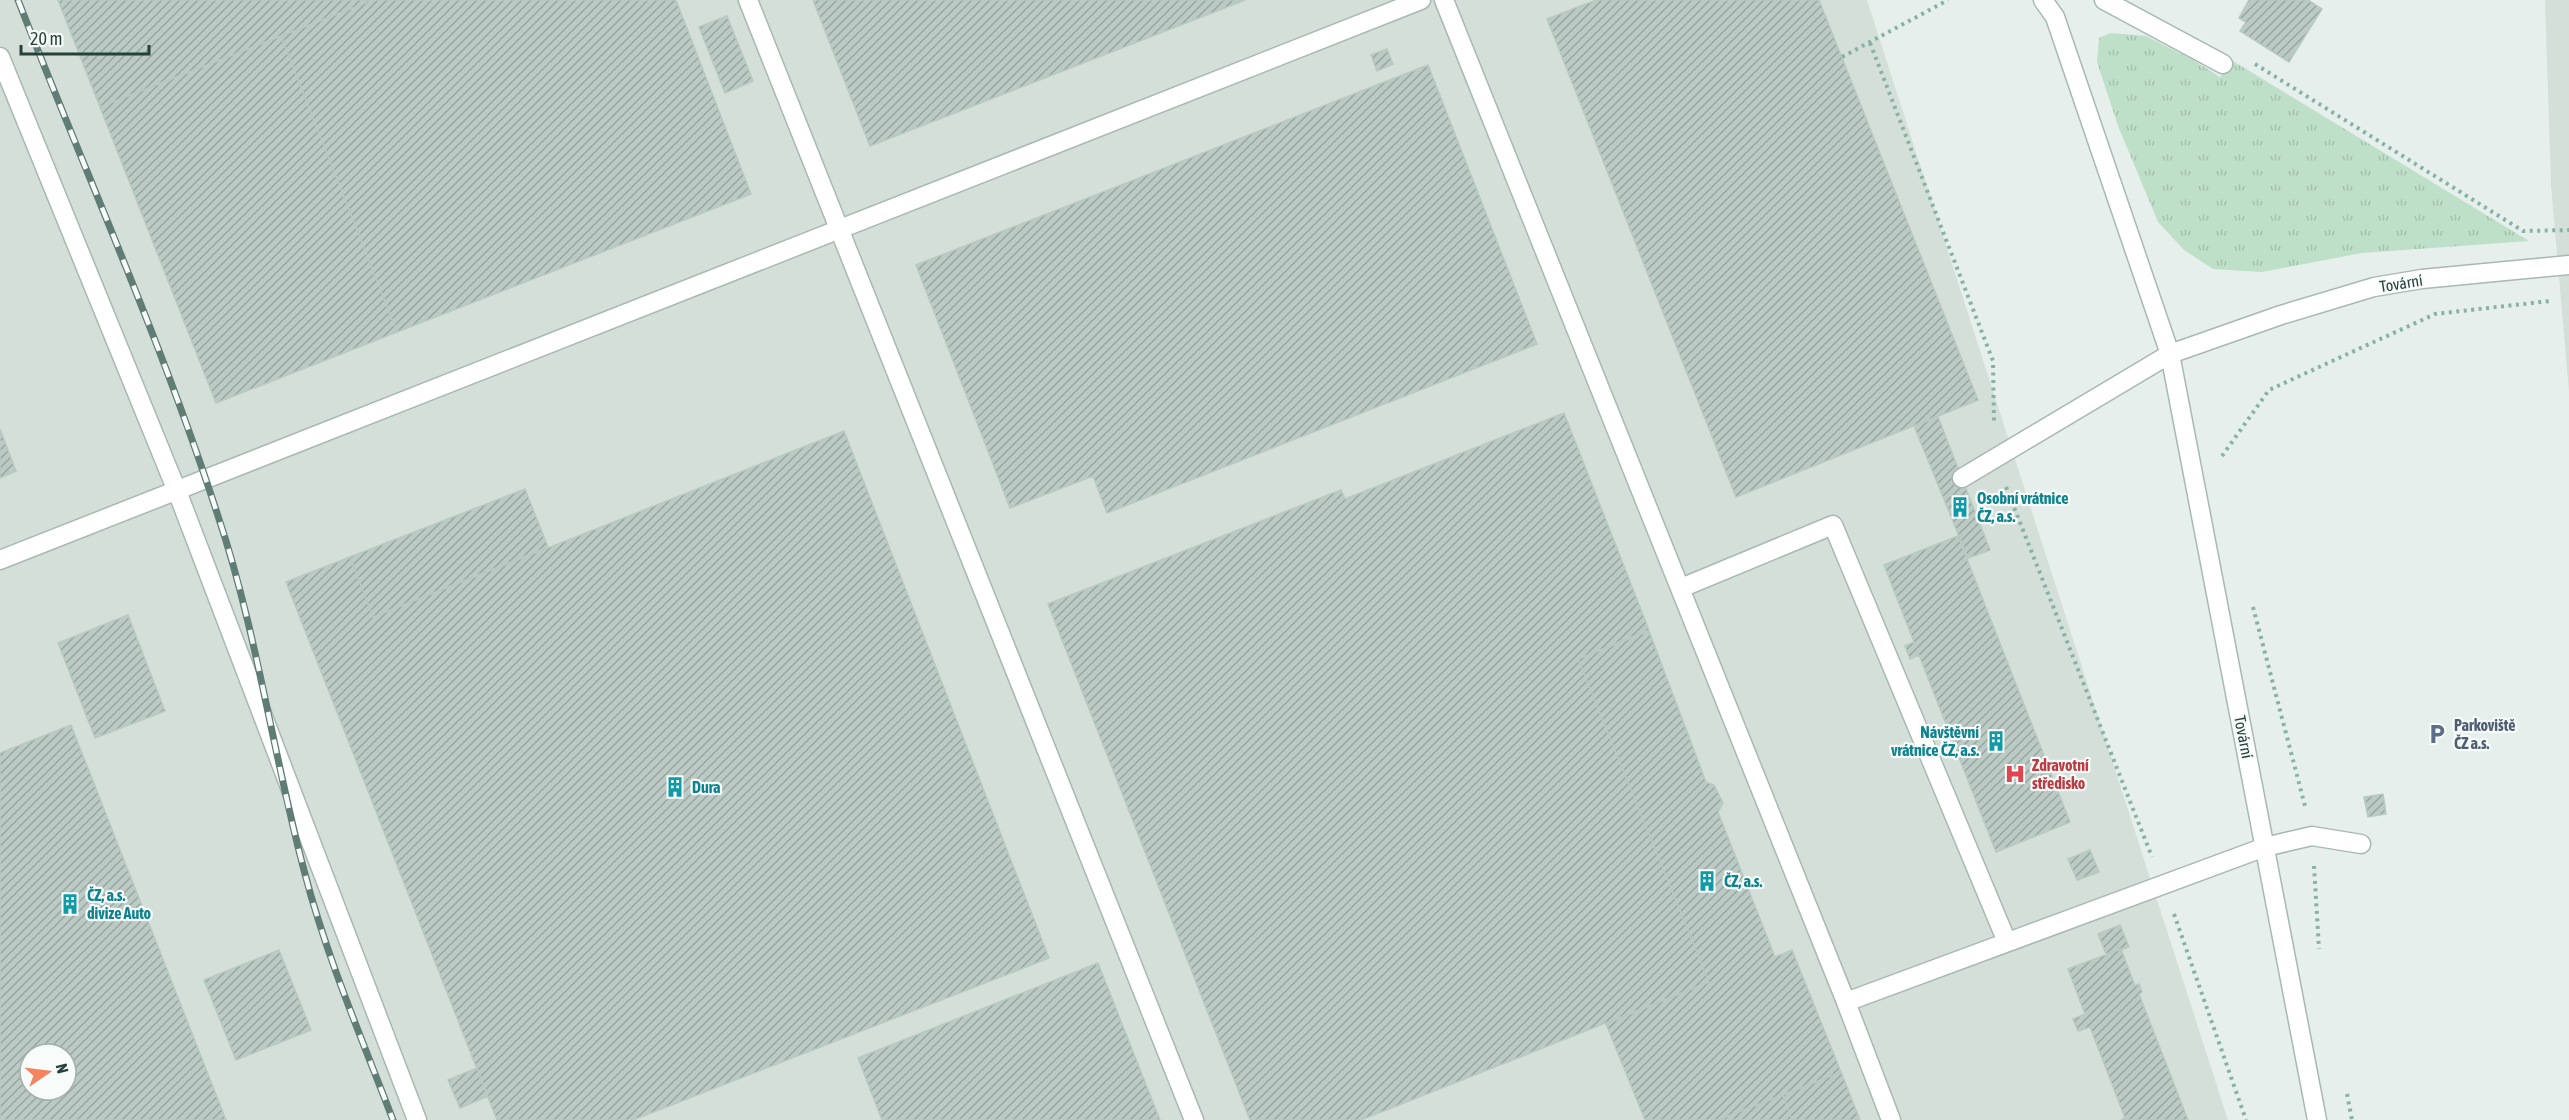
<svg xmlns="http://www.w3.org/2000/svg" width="2569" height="1120" viewBox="0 0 2569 1120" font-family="'Asap Condensed',sans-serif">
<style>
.built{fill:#d4dfda;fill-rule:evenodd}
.grass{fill:url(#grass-tufts)}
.building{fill:url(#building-hatch);stroke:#b8c9c2;stroke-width:1.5;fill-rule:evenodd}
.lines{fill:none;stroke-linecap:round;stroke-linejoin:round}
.minor-casing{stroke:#a8b8b2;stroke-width:21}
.path{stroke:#86b3a5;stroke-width:4;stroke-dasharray:3 4.5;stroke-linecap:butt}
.minor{stroke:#fff;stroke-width:18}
.rail-casing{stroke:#5f7d75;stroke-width:7}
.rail{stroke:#f7fbf9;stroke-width:4.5;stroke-dasharray:14;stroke-linecap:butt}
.labels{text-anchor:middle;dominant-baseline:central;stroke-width:4.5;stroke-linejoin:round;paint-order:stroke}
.street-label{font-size:16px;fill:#24423a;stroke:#f7fbf9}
.culture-label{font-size:16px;font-weight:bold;fill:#0d838f;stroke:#f7fbf9;text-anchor:start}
.service-label{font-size:16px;font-weight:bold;fill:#4e5e75;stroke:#f7fbf9;text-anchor:start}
.health-label{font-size:16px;font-weight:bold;fill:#be3a42;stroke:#f7fbf9;text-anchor:start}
</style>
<defs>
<pattern id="grass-tufts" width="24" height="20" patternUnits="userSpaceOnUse" patternTransform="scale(1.5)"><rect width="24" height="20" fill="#bfe0c8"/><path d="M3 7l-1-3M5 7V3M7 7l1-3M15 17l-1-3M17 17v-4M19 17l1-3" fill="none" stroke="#a4c1ad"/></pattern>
<pattern id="building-hatch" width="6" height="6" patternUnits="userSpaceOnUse" patternTransform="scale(1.5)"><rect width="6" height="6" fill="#bbcac4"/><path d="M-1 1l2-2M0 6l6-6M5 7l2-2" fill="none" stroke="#98a6a0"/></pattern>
</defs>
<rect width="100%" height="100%" fill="#e6efeb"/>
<path class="built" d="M0,0H1867L2228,1120H0ZM30,1054H66V1090H30Z
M2545,0H2569V392L2551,185Z"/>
<path class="grass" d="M2110,33L2146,36L2195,61L2220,77L2233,61L2529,241L2362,253L2262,272L2213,269L2184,250L2158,222L2118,126L2097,62L2099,38Z"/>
<path class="building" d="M58,0H373L100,107Z
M373,0H676L751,194L397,332L281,36Z
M813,0H1245L870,146Z
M1596,0H1819L1978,400L1736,497L1547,19Z
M2249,0H2308L2322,9L2289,62L2240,31L2246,22L2239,18Z
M727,16L753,81L725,93L699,27Z
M281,36L397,332L216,403L100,107Z
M1387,49L1393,64L1377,71L1371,55Z
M1428,65L1537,344L1107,513L1093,476L1010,508L916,265Z
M1564,413L1649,630L1578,659L1709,982L1361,1120H1250L1048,604L1341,490L1345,499Z
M1938,417L1990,550L1968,558L1914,426Z
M0,429L16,471L0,478Z
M844,431L1049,958L633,1120H497L286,582L350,557L373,617Z
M525,489L548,547L373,617L350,557Z
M1958,536L2070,822L1996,852L1919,655L1910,659L1905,646L1914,642L1884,565Z
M128,615L165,711L95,738L58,643Z
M1649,631L1706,782L1714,785L1723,803L1718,812L1775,957L1792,950L1841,1072L1718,1120H1645L1606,1024L1709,982L1578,659Z
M71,725L226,1120H0V753ZM30,1054H66V1090H30Z
M2383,794L2386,814L2368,817L2364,797Z
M2090,850L2099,872L2077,880L2068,859Z
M2120,925L2129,947L2106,954L2098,934Z
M2121,949L2135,986L2139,984L2142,992L2139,994L2188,1120H2121L2125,1118L2090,1027L2078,1031L2073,1019L2085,1014L2068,969Z
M279,950L311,1030L236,1060L204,980Z
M1098,963L1160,1120H882L858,1058Z
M477,1068L488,1096L460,1108L448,1080Z
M1841,1072L1860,1120H1792L1783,1095Z
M1783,1095L1792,1120H1718Z"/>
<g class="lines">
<g class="minor-casing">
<path id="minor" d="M748,0L1194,1120
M1444,0L1846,1002
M2043,0L2055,17L2170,354L2317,1120
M2104,0L2223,64
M0,57L177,491L417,1120
M1962,478L2170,354L2281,315L2374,287L2422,279L2569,265
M0,560L1421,0
M1681,588L1833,525L2007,942
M1891,1120L1846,1002L2265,847L2312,836L2361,844"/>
</g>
<path class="path" d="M1870,43L1993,361L1994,421
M1842,57L1948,0
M2255,64L2523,231L2569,230
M2222,456L2269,390L2435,314L2550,301
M2006,487L2152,857
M2253,607L2305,806
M2314,866L2319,949
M2174,914L2246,1120
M2347,1094L2352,1120"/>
<use href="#minor" class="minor"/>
<g class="rail-casing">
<path id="rail" d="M18,0C85,172 161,340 218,516C257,632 273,755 305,874C327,958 362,1039 393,1120"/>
</g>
<use href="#rail" class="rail"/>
</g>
<defs>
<g id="building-bare" transform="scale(1.62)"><path d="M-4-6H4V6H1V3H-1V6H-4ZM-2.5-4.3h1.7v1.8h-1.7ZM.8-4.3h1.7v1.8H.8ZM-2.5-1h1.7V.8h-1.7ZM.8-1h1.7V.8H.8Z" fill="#0f9aa8" stroke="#f7fbf9" stroke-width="2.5" paint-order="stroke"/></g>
<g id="parking-bare" transform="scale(1.62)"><path d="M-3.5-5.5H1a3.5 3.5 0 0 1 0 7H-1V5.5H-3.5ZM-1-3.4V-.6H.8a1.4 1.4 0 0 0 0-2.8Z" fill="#5c6f8a" stroke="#f7fbf9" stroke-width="2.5" paint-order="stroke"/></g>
<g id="hospital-bare" transform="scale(1.62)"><path d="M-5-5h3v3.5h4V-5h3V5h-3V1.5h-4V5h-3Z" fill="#e0444e" stroke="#f7fbf9" stroke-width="2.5" paint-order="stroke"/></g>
</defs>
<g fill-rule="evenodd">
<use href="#building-bare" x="1960" y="507"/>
<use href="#parking-bare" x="2437" y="734"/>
<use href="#building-bare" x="1996" y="741"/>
<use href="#hospital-bare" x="2015" y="774"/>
<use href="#building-bare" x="675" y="787"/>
<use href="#building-bare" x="1707" y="881"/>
<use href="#building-bare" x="70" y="904"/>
</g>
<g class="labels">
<g class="street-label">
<text transform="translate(2401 283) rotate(-9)">Tovární</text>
<text transform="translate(2244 737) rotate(79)">Tovární</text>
</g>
<g class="culture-label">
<text x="1977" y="498">Osobní vrátnice<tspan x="1977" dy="18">ČZ, a.s.</tspan></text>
<text x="1979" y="732" text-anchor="end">Návštěvní<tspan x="1979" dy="18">vrátnice ČZ, a.s.</tspan></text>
<text x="692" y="787">Dura</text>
<text x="1724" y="881">ČZ, a.s.</text>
<text x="87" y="895">ČZ, a.s.<tspan x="87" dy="18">divize Auto</tspan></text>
</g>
<g class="service-label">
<text x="2454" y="725">Parkoviště<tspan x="2454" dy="18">ČZ a.s.</tspan></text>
</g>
<g class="health-label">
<text x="2032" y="765">Zdravotní<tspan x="2032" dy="18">středisko</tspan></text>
</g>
</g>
<g transform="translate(48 1072) rotate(76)"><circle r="28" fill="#f7fbf9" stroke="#a3b1ad" stroke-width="1.5"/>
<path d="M0-4.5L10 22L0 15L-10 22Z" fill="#f4845f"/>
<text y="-9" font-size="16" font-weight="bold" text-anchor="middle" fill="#24423a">N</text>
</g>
<path d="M21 45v9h128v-9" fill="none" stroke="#24423a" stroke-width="3"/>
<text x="30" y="45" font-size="18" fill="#24423a" stroke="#f7fbf9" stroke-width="4.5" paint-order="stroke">20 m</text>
</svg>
